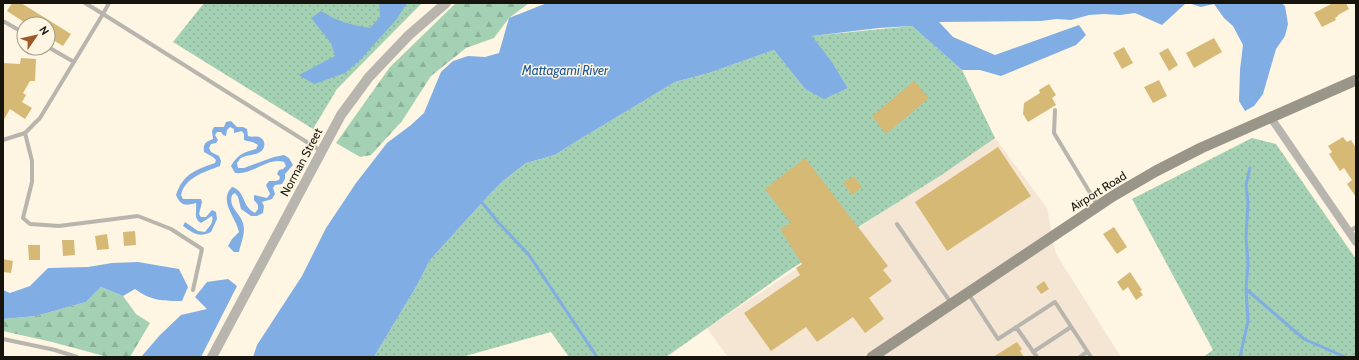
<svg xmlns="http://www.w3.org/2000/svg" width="1359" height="360" viewBox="0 0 1359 360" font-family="Cabin,sans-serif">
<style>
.commercial{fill:#f5e5d3}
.green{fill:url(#green-dots)}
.forest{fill:url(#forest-firs)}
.water{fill:#80ade3}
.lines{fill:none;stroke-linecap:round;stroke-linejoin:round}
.stream{stroke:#80ade3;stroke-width:3}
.building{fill:#d7b976}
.service{stroke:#b7b5ad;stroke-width:4}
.minor{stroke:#b7b5ad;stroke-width:8}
.tertiary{stroke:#b7b5ad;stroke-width:10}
.secondary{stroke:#999589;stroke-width:11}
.labels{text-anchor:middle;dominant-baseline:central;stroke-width:3;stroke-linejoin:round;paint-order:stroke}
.street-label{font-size:12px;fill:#17140e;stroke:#fef5e2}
.water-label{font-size:13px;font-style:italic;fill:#1b5799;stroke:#fef5e2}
</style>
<defs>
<pattern id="green-dots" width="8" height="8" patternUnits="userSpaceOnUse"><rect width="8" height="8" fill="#a4d1b3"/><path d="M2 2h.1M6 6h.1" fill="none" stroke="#8cb399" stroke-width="1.8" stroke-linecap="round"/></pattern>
<pattern id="forest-firs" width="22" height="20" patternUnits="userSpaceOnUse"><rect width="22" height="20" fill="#a4d1b3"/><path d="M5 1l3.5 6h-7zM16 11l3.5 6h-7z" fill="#8cb399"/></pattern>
</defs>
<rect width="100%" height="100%" fill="#fef5e2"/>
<path class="commercial" d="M995,138L1047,208L1056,254L1121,357H728L707,328Z"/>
<path class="green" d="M204,3H422L337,89L313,129L173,42Z
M912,26L962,70L995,138L943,174L788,271L666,357H569L551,332L462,357H374L416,287L430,260L490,194L503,181L526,163L555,155L572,144L675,82L709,73L774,50L805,89L824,98L848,88L832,62L811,36Z
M1252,138L1276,144L1356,259V357H1203L1213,350L1132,199Z"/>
<path class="forest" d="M456,3H529L509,18L494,38L466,48L431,76L402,121L371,155L360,157L336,143L390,67Z
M101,287L123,296L136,314L150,323L130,357H108L52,342L3,331V319L36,316L86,302Z"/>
<path class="water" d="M379,3H407L396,20L360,60L345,73L314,84L299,75L335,56L331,43L311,18L321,11C336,21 352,25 370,28L380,17Z
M547,3H1186L1162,25L1135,13L1120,15L1104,14L1089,15L1071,20L1057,19L1041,21L939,22L953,37L995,55L1079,25L1086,35L1076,45L1001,76L980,70H962L912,26L879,28L812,36L832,62L848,88L824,99L805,89L774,50L709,73L675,82L572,144L555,155L526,163L503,181L490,194L430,260L416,287L374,357H253L257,345L302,276L326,228L356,183L387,143L411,125L424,113L441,72L453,61L468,56L485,57L499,53L509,18Z
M1188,3H1281L1285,6L1288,24L1285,36L1276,49L1263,94L1254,106L1245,111L1239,101L1240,70L1243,45L1233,26L1224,18L1214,4L1201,7Z
M231,121L237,127H243L247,129L248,136C253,138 257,135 261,138C264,140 265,143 264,147C261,156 248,154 241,158C239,159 239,161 237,163L238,168H244L274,157L284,155L289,158L293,165L285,174V179L282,184L275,185L273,188L275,194L272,199L262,202L264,206L263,213L257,216H251L241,209L238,197L235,193L232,195C228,207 240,213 243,223C246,233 241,242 239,252H234L228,246L232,239L239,232C236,217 218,201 232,187C246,191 241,206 255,213L258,209V205L254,200V195L267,198L270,194L266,185L269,181H275L279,180L280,177L277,174L279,170L283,169L286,166L284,162C268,157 253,175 235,173L231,166C237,155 244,152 256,149L258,145C253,141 249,142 244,140V134L242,131L234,133V129L230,127L227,130L226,136L223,135L221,132H217L215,135L218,140L216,143L211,144L209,148L211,152L219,156L221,161L220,166C205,172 185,177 181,195L183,199H201L202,202L199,214L201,217H206L212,210L216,212L217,219L211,232C199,238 193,233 183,226L185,222L198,231L205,232C209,227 214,223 212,216L201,223C193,218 197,212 196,203C185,206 181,206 176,195C183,174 195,170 215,163L216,160L213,157L204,152C203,144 205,142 213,139L212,131L214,127H224L226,122Z
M138,262L179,269L188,287L182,301C163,301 151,301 135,289L123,296L101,287L86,302L36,316L3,319V290L10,293L30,286L48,268L88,267L112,263Z
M228,279L237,286L201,357H141L160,335L181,315L207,309L195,297L207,282Z"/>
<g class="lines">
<path class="stream" d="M480,200L497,221L529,255L597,357
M1246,289L1304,339L1345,357
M1240,357L1248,321L1246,289L1248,263L1246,237L1248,203L1246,185L1250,168"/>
</g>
<path class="building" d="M12,3H21L71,34L63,46L48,37V24H27L7,11Z
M1333,3H1346L1349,9L1338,15V16L1335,18L1336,20L1322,27L1314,13Z
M1214,38L1222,52L1194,68L1186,53Z
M1124,47L1133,63L1122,69L1113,53Z
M1168,48L1178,65L1169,71L1159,53Z
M21,58L36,59L35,81H30L23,93L26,95L22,102L32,108L25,119L10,109L3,121V63L20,64Z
M1159,80L1167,96L1153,103L1144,87Z
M914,81L929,98L886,134L872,116Z
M1049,84L1056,95L1052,98L1056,105L1028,122L1023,114L1024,103L1040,93L1039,90Z
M1343,137L1347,142L1351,140L1356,148V197L1347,184L1352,180L1344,168L1340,171L1329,154L1332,152L1328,146Z
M998,147L1031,196L947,251L915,202Z
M805,158L888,266L883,270L892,281L869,298L884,319L865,333L853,317L817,342L806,327L771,351L744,313L800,275L796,268L802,264L780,229L791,223L765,189Z
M854,176L862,187L852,195L843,183Z
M1114,227L1127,247L1117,254L1103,234Z
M135,231L136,245L124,246L123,232Z
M107,234L109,249L97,250L95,236Z
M62,240H74L75,255L63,256Z
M28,245H40V260H29Z
M3,259L13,261L11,273L3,272Z
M1130,272L1142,290L1140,291L1143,295L1136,300L1128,287L1123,291L1117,282Z
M1044,281L1049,289L1041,294L1036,287Z
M1017,342L1022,349L1020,351L1024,357H993Z"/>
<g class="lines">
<path class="service" d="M85,3L103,14L109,3
M3,21L24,33
M48,47L74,62
M1055,110L1054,133L1098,206
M25,133L32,161V182L23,218L30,224L59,226L138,216L171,229L202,249L193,290
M3,140L25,133L40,118L103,14L321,151
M897,224L951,303
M1349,232L1356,227
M968,293L998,339L1055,302L1091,357
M1016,327L1037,357
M3,339L55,350L77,357
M1033,352L1071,327
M1080,357L1087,352"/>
<path class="minor" d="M1271,118L1356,242"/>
<path class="tertiary" d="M212,357L341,115L369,77L409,35L446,3"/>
<path class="secondary" d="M872,357L1113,196L1156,171L1201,148L1356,80"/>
</g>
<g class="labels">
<g class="street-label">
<text transform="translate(301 162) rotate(-62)">Norman Street</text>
<text transform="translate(1098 191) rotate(-32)">Airport Road</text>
</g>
<g class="water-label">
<text x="565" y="70">Mattagami River</text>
</g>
</g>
<rect width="1359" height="360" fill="none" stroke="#17140e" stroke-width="8"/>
<g transform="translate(36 36) rotate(56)"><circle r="19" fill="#fef5e2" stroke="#a29b8d"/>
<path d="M0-3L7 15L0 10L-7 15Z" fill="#9a5926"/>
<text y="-6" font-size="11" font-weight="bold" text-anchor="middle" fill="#17140e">N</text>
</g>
</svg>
